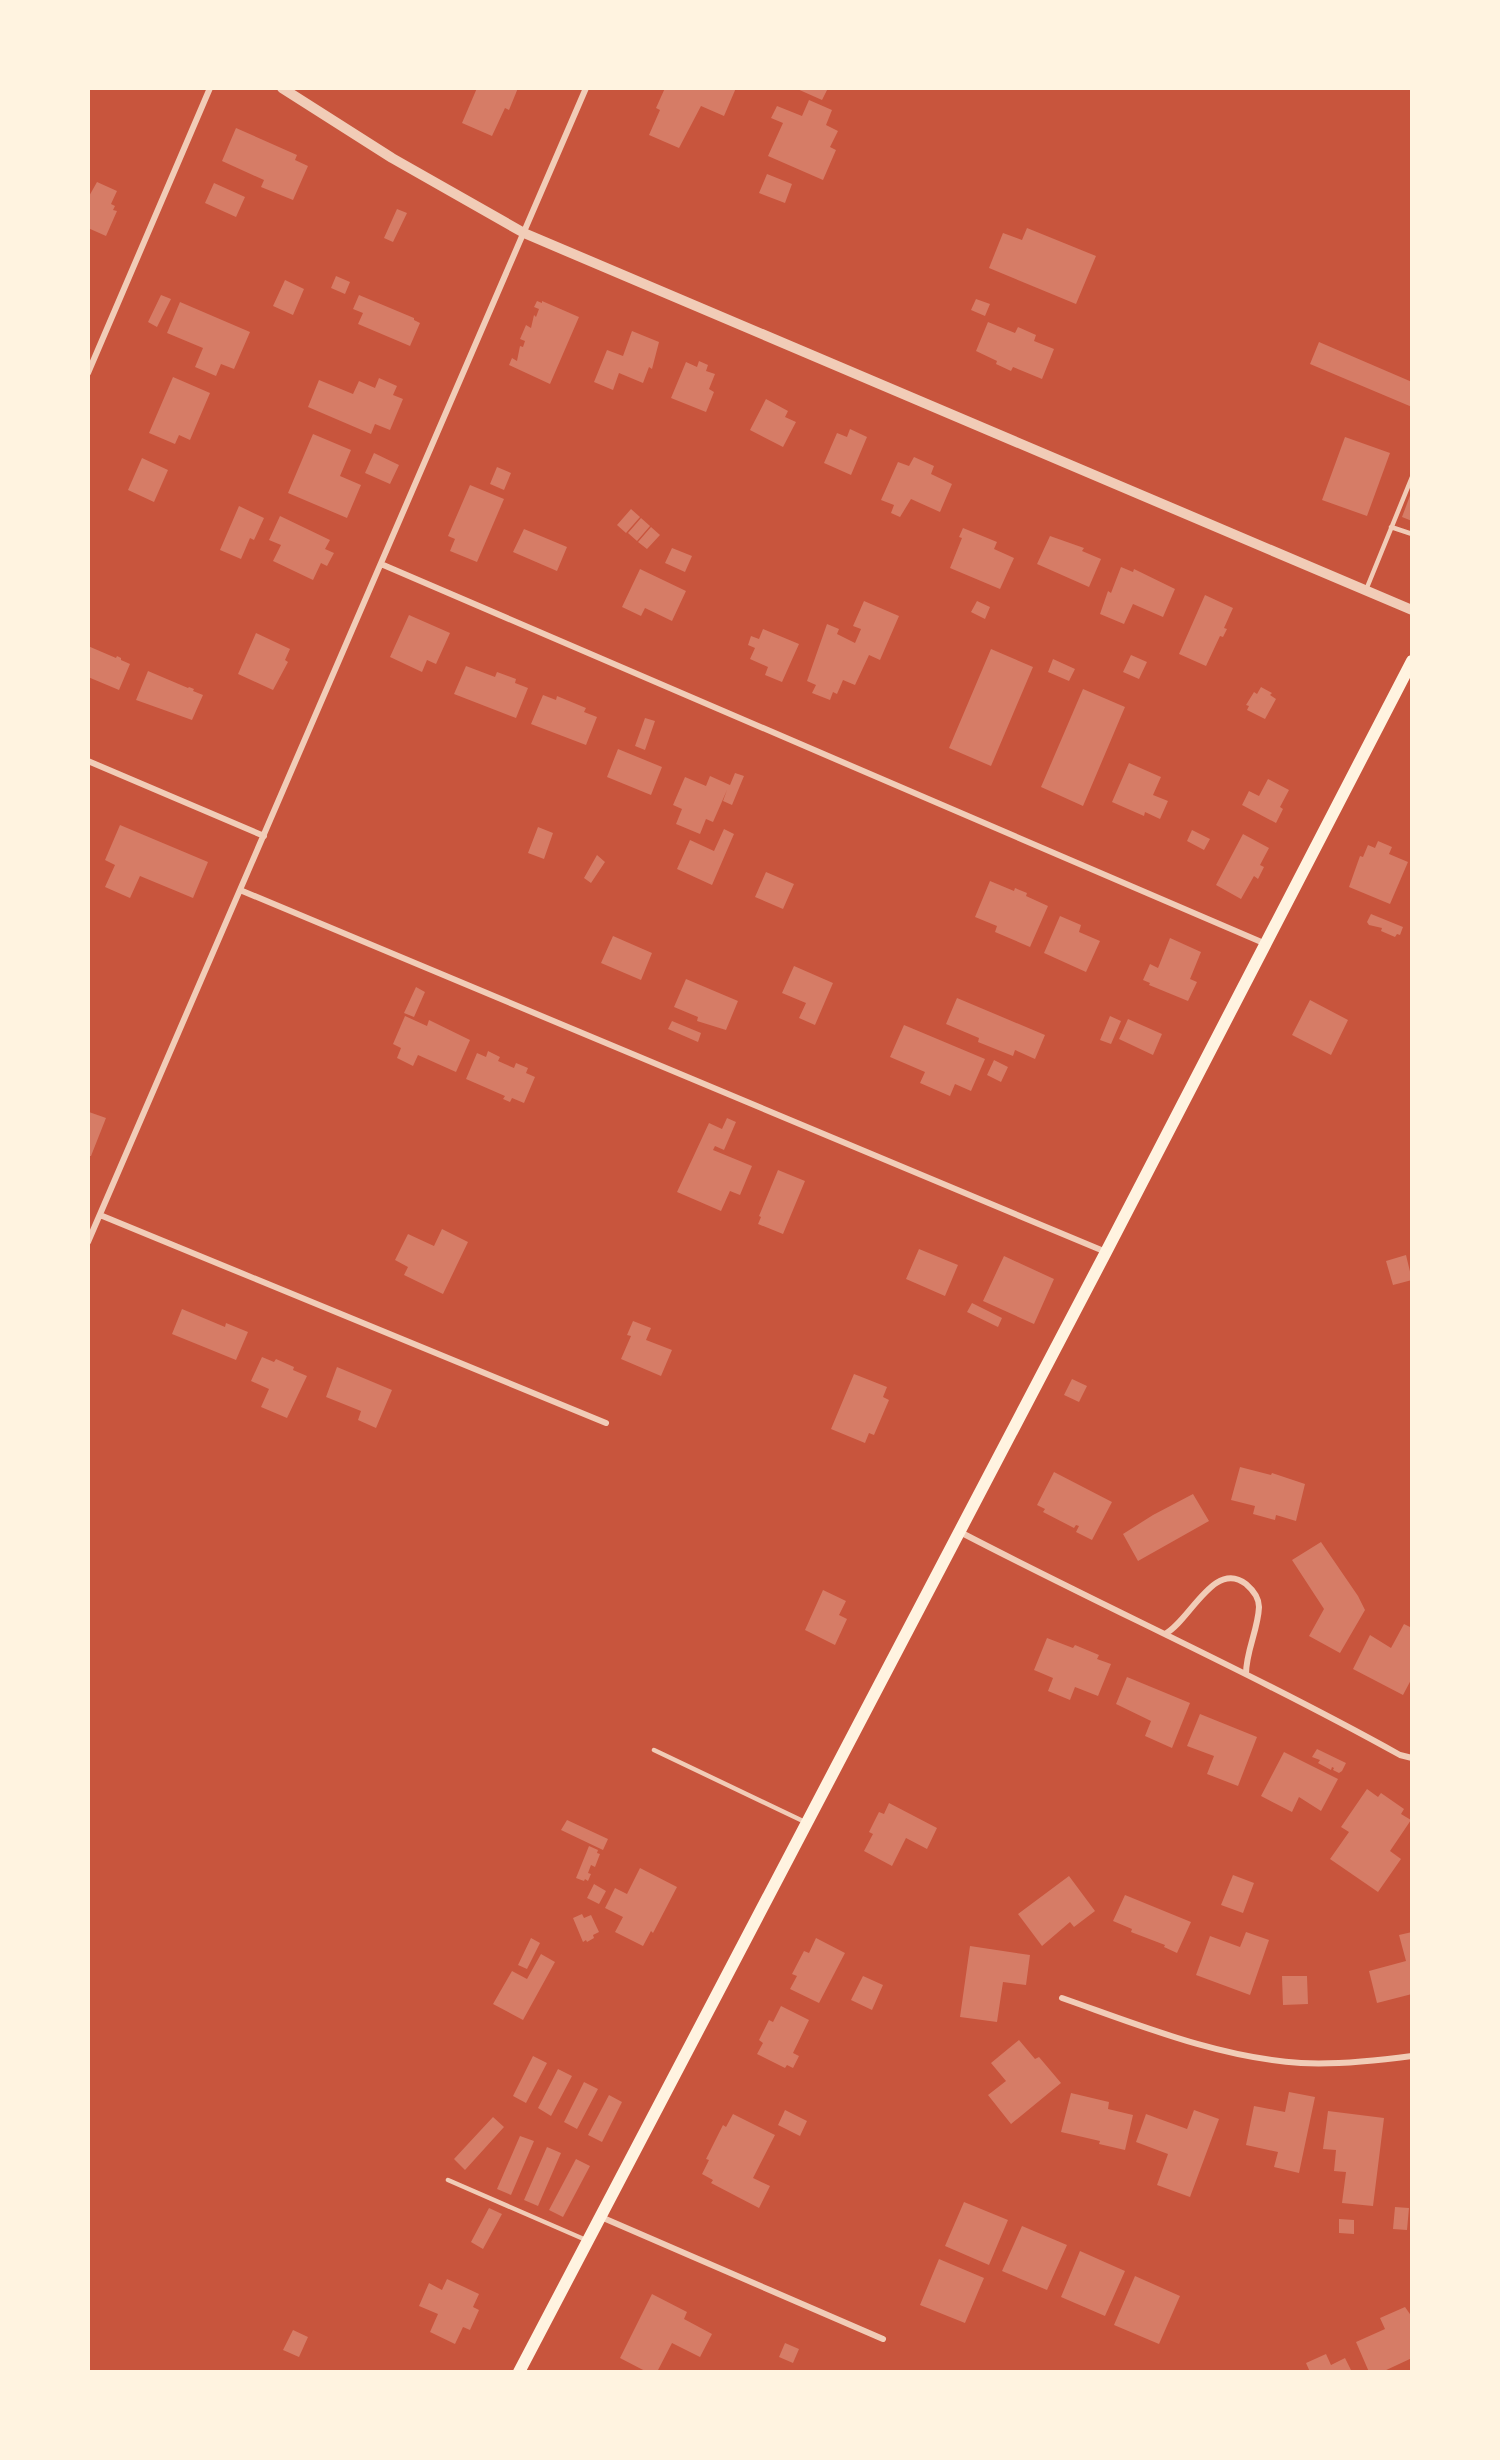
<svg xmlns="http://www.w3.org/2000/svg" width="1500" height="2460" viewBox="0 0 1500 2460" font-family="Karla,sans-serif">
<style>
.building{fill:#d67c66}
.lines{fill:none;stroke-linecap:round;stroke-linejoin:round}
.service{stroke:#f1ccb7;stroke-width:4.5}
.minor{stroke:#f1ccb7;stroke-width:6}
.tertiary{stroke:#f1ccb7;stroke-width:10}
.secondary{stroke:#fff3e0;stroke-width:12}
</style>
<rect width="100%" height="100%" fill="#c8553d"/>
<path class="building" d="M477,88H518L509,110L505,108L492,136L462,123Z
M665,88H736L724,116L701,106L679,148L649,135L660,110L656,108Z
M795,88H828L822,100Z
M809,100L832,110L826,125L838,131L830,147L836,150L823,180L768,156L783,123L771,118L777,106L802,116Z
M236,128L297,155L295,160L308,166L293,200L261,187L264,180L222,161Z
M767,174L792,184L785,203L759,193Z
M97,182L117,191L111,204L115,206L113,210L117,211L106,236L88,228V198Z
M214,183L245,197L236,217L205,203Z
M397,209L407,213L393,242L384,238Z
M1027,228L1096,256L1076,304L989,268L1003,233L1022,240Z
M336,276L350,282L345,294L331,288Z
M285,280L304,289L293,315L273,306Z
M161,295L171,299L157,327L148,322Z
M359,295L414,318V320L420,323L410,346L358,324L363,313L353,309Z
M976,299L990,304L985,316L971,310Z
M537,301L542,303V301L579,317L550,384L509,365L512,358L517,361L520,346L523,347L525,341L520,339L526,325L531,328L534,315L536,317L539,309L534,307Z
M180,302L250,332L234,369L221,364L216,376L195,367L203,348L167,333Z
M988,322L1015,333L1018,327L1036,335L1034,341L1054,349L1042,379L1013,367L1011,371L996,364L997,361L976,351Z
M632,331L659,342L652,369L649,367L643,383L619,373L613,390L594,382L607,350L623,356Z
M1319,342L1412,382V407L1310,364Z
M699,361L708,365L706,371L715,374L709,389L714,392L706,412L671,398L686,362L697,367Z
M173,377L210,393L190,440L179,435L175,444L149,433Z
M379,378L397,386L393,395L403,399L390,430L375,424L371,434L308,407L319,380L353,394L359,381L375,388Z
M766,399L788,411L785,417L796,422L783,447L750,430Z
M850,429L867,437L851,475L824,463L837,433L847,437Z
M313,434L351,450L340,476L361,485L347,518L288,493Z
M1345,437L1390,453L1367,516L1322,500Z
M374,453L399,465L390,484L365,473Z
M914,457L934,466L931,474L952,484L940,512L911,499L900,517L891,513L894,505L881,500L898,462L909,466Z
M142,458L168,470L154,502L128,490Z
M497,467L511,473L504,490L490,484Z
M470,485L504,499L477,562L450,551L455,539L448,536Z
M1411,493H1412V521L1402,517Z
M239,506L264,518L254,540L250,538L241,559L220,550Z
M631,509L640,517L626,533L617,525Z
M280,516L330,540L325,549L334,553L327,566L321,563L313,580L273,561L281,545L269,540Z
M641,518L650,526L637,541L628,533Z
M651,527L660,535L647,549L638,542Z
M963,528L997,542L994,549L1014,558L1000,589L950,568L962,538L959,537Z
M524,529L567,547L557,571L513,552Z
M1050,536L1084,548L1082,551L1101,559L1089,587L1037,564Z
M672,548L692,556L685,572L665,563Z
M1121,567L1133,572L1134,569L1175,589L1163,617L1133,604L1124,624L1100,614L1108,591L1111,593Z
M640,569L686,591L672,621L645,608L641,616L622,607Z
M1205,595L1233,608L1224,628L1227,629L1223,637L1220,636L1206,666L1179,654Z
M864,601L899,616L880,660L869,655L855,685L843,680L837,694L833,692L830,700L812,693L816,685L807,681L827,624L839,629L837,634L855,643L861,629L853,626Z
M977,601L990,607L985,619L971,612Z
M409,615L450,633L436,664L427,660L422,672L390,657Z
M763,629L799,644L782,682L765,675L768,667L750,659L755,648L748,645L751,636L759,639Z
M256,633L290,649L285,660L288,662L273,690L238,674Z
M88,646L116,658L117,656L121,658V660L130,664L119,690L88,677Z
M991,649L1033,667L991,766L949,748Z
M1131,655L1147,662L1139,679L1123,672Z
M1053,659L1075,669L1069,681L1048,672Z
M466,666L495,677L497,672L516,679L515,683L528,688L516,718L454,694Z
M148,671L188,688L189,687L194,689L193,691L203,695L192,720L136,700Z
M1261,687L1272,693L1270,695L1276,699L1265,719L1247,710L1249,706L1246,705L1254,692L1257,694Z
M1083,689L1125,707L1083,806L1041,787Z
M543,695L556,700L557,696L586,708L584,712L597,717L586,745L531,724Z
M645,718L655,721L645,750L635,746Z
M618,749L662,767L651,795L607,777Z
M1129,763L1161,777L1153,795L1168,801L1160,819L1145,812L1144,816L1112,802Z
M735,773L744,776L732,805L723,801L727,790L713,822L706,819L700,834L676,824L682,809L673,805L685,777L706,786L710,776L730,785Z
M1268,779L1289,790L1280,807L1283,809L1276,823L1242,805L1249,791L1259,796Z
M120,825L208,862L193,898L140,876L130,898L105,887L115,865L105,860Z
M538,827L553,833L544,859L528,853Z
M724,829L734,834L712,885L677,869L690,840L714,851Z
M1192,830L1210,839L1204,850L1187,841Z
M1243,834L1269,848L1260,865L1264,867L1258,879L1254,876L1241,899L1216,885Z
M1378,841L1392,847L1389,854L1408,862L1390,904L1349,887L1360,856L1363,857L1368,845L1375,848Z
M597,855L605,862L591,883L584,878Z
M766,872L794,884L783,909L755,897Z
M990,881L1014,891L1015,888L1027,893L1026,896L1048,906L1030,947L995,932L997,926L975,917Z
M1371,914L1403,927L1400,935L1397,934L1395,937L1381,931L1382,928L1369,925L1367,922Z
M1060,916L1081,925L1079,932L1100,941L1086,972L1044,953Z
M613,936L652,953L641,980L601,963Z
M1170,938L1201,952L1190,979L1197,982L1188,1001L1149,985L1150,983L1143,980L1150,964L1158,968Z
M794,966L833,983L815,1025L799,1018L806,1003L782,993Z
M686,979L738,1001L726,1030L697,1021L698,1017L674,1007Z
M416,987L425,992L414,1017L404,1013Z
M957,998L1045,1035L1035,1059L1015,1050L1013,1056L978,1042L979,1038L946,1024Z
M1310,1000L1348,1020L1331,1055L1292,1035Z
M405,1016L427,1026L429,1020L470,1040L456,1072L418,1055L413,1066L397,1058L401,1048L393,1044Z
M1110,1016L1121,1021L1111,1044L1100,1040Z
M1128,1019L1162,1034L1153,1055L1119,1039Z
M672,1021L701,1033L698,1042L668,1029Z
M904,1025L985,1059L971,1091L955,1084L950,1096L920,1083L925,1072L890,1057Z
M488,1051L500,1057L498,1061L514,1068L516,1063L528,1068L526,1073L535,1077L524,1103L512,1098L510,1102L503,1099L505,1096L466,1079L477,1053L486,1057Z
M994,1060L1008,1067L1001,1082L987,1075Z
M89,1112L106,1118L91,1156H88Z
M727,1118L736,1122L724,1150L715,1146L713,1150L752,1166L740,1195L730,1191L721,1211L677,1192L709,1123L722,1129Z
M778,1170L805,1181L783,1234L758,1224L761,1217L759,1216Z
M442,1229L468,1242L443,1294L404,1275L408,1267L395,1260L408,1234L434,1246Z
M919,1249L958,1265L945,1296L906,1279Z
M1406,1255L1412,1280L1393,1285L1386,1261Z
M1004,1256L1054,1279L1034,1324L983,1301Z
M972,1303L1002,1318L998,1327L967,1312Z
M182,1309L225,1327L226,1323L248,1332L236,1360L172,1334Z
M633,1321L651,1328L646,1340L672,1350L661,1376L621,1359L631,1336L627,1335Z
M262,1357L274,1362L276,1359L294,1367L293,1370L307,1376L287,1418L261,1407L269,1389L251,1381Z
M337,1367L392,1390L376,1428L358,1420L361,1411L326,1397Z
M854,1374L887,1387L883,1397L889,1400L874,1435L869,1433L865,1443L831,1429Z
M1072,1379L1087,1386L1079,1402L1064,1395Z
M1240,1467L1271,1475L1272,1473L1305,1484L1296,1521L1276,1515L1275,1520L1253,1514L1255,1506L1231,1500Z
M1054,1472L1112,1502L1092,1540L1076,1532L1079,1526L1076,1525L1074,1528L1043,1512L1045,1509L1037,1505Z
M1193,1494L1209,1521L1138,1561L1123,1534L1153,1515Z
M1321,1542L1358,1596L1365,1610L1340,1653L1309,1636L1324,1609L1292,1560Z
M823,1590L846,1601L839,1615L847,1619L835,1645L805,1630Z
M1404,1624L1412,1628V1678L1403,1695L1353,1669L1370,1635L1391,1648Z
M1047,1638L1073,1648L1075,1645L1099,1655L1097,1659L1111,1664L1098,1696L1075,1687L1070,1700L1048,1691L1053,1678L1034,1670Z
M1127,1677L1190,1703L1172,1748L1145,1736L1151,1721L1116,1704Z
M1200,1714L1257,1737L1238,1786L1207,1774L1214,1756L1187,1746Z
M1317,1749L1346,1763L1342,1771L1339,1773L1333,1770L1334,1768L1332,1767L1331,1770L1318,1763L1320,1760L1312,1757Z
M1284,1752L1338,1779L1321,1811L1299,1797L1292,1812L1261,1796Z
M1367,1789L1378,1797L1381,1793L1404,1809L1401,1814L1411,1820L1390,1851L1401,1859L1378,1892L1330,1859L1349,1832L1341,1827Z
M889,1803L937,1828L927,1849L906,1838L892,1866L864,1851L873,1834L869,1832L879,1812L884,1814Z
M567,1820L608,1839L603,1850L561,1830Z
M589,1846L598,1850L597,1853L600,1854L595,1867L591,1865L588,1873L591,1874L588,1881L585,1879L584,1881L576,1878Z
M640,1868L677,1887L653,1933L651,1931L643,1946L615,1932L623,1917L605,1908L615,1888L627,1894Z
M1233,1875L1254,1883L1243,1913L1221,1905Z
M1069,1876L1095,1911L1074,1927L1070,1922L1042,1946L1018,1914Z
M594,1884L606,1891L599,1904L587,1898Z
M1125,1895L1191,1922L1177,1953L1164,1947L1165,1945L1131,1932L1132,1929L1113,1921Z
M582,1914L584,1918L591,1915L599,1932L593,1935L594,1938L587,1942L586,1940L583,1942L573,1918Z
M1246,1932L1269,1940L1250,1995L1196,1975L1210,1936L1240,1947Z
M1412,1932V1994L1377,2003L1369,1971L1406,1961L1399,1935Z
M531,1938L540,1943L527,1969L518,1965Z
M816,1938L845,1953L819,2003L790,1989L797,1976L792,1974L804,1951L809,1953Z
M970,1946L1030,1955L1026,1985L1003,1982L997,2022L960,2017Z
M541,1954L555,1962L523,2020L493,2004L512,1971L527,1979Z
M863,1976L883,1985L872,2010L851,2000Z
M1282,1976H1307L1308,2004L1283,2005Z
M781,2006L809,2020L793,2053L799,2056L793,2068L787,2065L785,2068L757,2054L763,2043L759,2040L769,2020L773,2022Z
M1019,2040L1035,2059L1039,2057L1061,2083L1011,2124L988,2095L1006,2081L991,2063Z
M533,2056L547,2063L526,2103L513,2096Z
M558,2069L572,2076L551,2116L538,2108Z
M584,2082L598,2089L577,2129L564,2122Z
M1289,2092L1315,2097L1299,2173L1274,2167L1278,2152L1246,2145L1254,2106L1285,2112Z
M1071,2093L1109,2102L1108,2109L1133,2115L1125,2150L1099,2144L1100,2141L1061,2132Z
M609,2095L622,2102L602,2142L588,2135Z
M785,2110L807,2121L800,2136L778,2125Z
M1194,2110L1219,2119L1190,2197L1157,2185L1168,2154L1136,2142L1146,2114L1187,2129Z
M1328,2111L1384,2118L1373,2206L1342,2203L1346,2172L1334,2171L1336,2150L1323,2149Z
M733,2114L775,2135L753,2178L770,2186L759,2208L711,2183L713,2180L702,2174L709,2160L706,2159L723,2125L726,2127Z
M493,2117L504,2127L465,2170L454,2159Z
M520,2136L534,2141L511,2195L497,2189Z
M547,2147L561,2153L538,2206L524,2200Z
M576,2159L590,2166L563,2217L549,2210Z
M964,2202L1008,2220L989,2265L945,2246Z
M1395,2207L1409,2208L1407,2230L1393,2229Z
M489,2208L502,2214L483,2249L471,2242Z
M1339,2219L1354,2220V2234L1339,2233Z
M1022,2226L1067,2245L1047,2290L1002,2271Z
M1080,2251L1125,2271L1105,2316L1061,2297Z
M939,2259L984,2278L965,2323L920,2305Z
M1135,2276L1180,2296L1159,2344L1114,2325Z
M447,2279L479,2294L473,2307L479,2310L470,2330L463,2327L455,2344L430,2332L438,2314L419,2306L429,2283L442,2290Z
M652,2294L687,2312L684,2319L712,2334L700,2357L672,2343L657,2372H647L620,2358Z
M1405,2307L1412,2317V2358L1382,2372H1369L1356,2342L1385,2329L1380,2318Z
M293,2330L308,2337L299,2357L283,2350Z
M785,2343L799,2349L793,2363L779,2357Z
M1326,2354L1331,2365L1345,2358L1352,2372H1310L1306,2363Z"/>
<g class="lines">
<path class="service" d="M1391,527L1412,534
M1366,590L1412,477
M654,1750L805,1822
M448,2180L586,2240"/>
<path class="minor" d="M88,373L210,88
M381,564L1266,944
M88,761L264,836
M240,890L1106,1252
M100,1215L606,1423
M88,1242L586,88
M960,1532C1106,1608 1256,1675 1400,1755L1412,1758
M1165,1634C1190,1621 1214,1559 1246,1584C1253,1590 1259,1597 1259,1607C1258,1630 1246,1651 1246,1674
M1062,1998C1139,2025 1219,2058 1301,2063C1338,2065 1375,2061 1412,2056
M601,2217L883,2339"/>
<path class="tertiary" d="M282,88L392,158L524,233L1412,610"/>
<path class="secondary" d="M519,2372L1106,1252L1412,661"/>
</g>
<rect width="1500" height="2460" fill="none" stroke="#fff3e0" stroke-width="180"/>
</svg>
